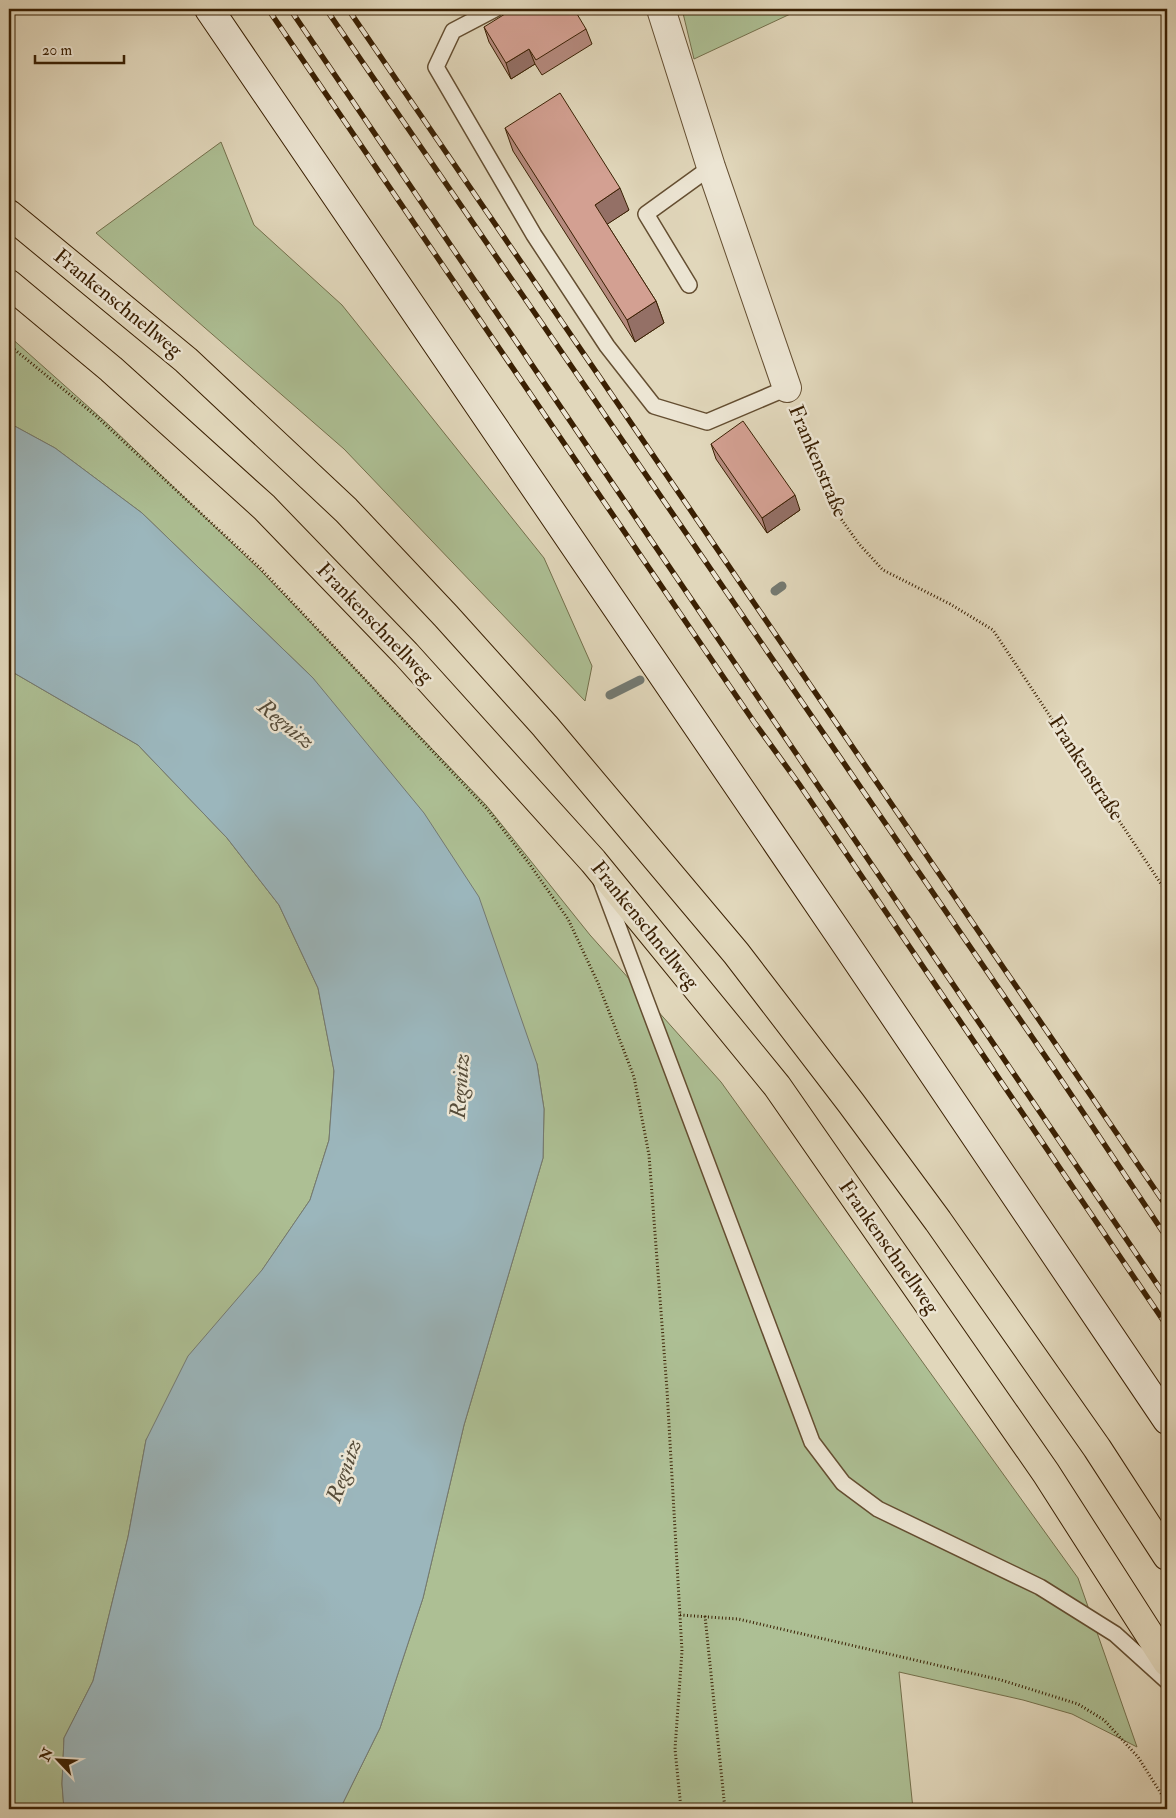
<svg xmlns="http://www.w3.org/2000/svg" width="1176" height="1818" viewBox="0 0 1176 1818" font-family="'IM FELL Double Pica',serif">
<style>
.green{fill:#adbf94;stroke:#74704c}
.water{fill:#9bb6bc;stroke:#747a72}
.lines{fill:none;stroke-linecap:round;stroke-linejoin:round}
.stream{stroke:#747a72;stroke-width:9}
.service-casing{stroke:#644e31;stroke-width:18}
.minor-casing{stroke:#644e31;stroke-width:30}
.secondary-casing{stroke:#3a2003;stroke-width:30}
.motorway-casing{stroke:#3a2003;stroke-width:30}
.path{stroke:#3a2003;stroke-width:3;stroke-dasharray:1 2.5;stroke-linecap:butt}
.service{stroke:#ece5d3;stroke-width:15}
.minor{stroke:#ece5d3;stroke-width:28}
.secondary{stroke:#ece5d3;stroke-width:28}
.motorway{stroke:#e1d7bb;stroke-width:28}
.rail-casing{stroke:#3a2003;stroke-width:5.5}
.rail{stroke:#ece5d3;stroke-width:4;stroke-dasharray:11;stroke-linecap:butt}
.wall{fill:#b58a7e;stroke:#3a2003}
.shaded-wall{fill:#947066;stroke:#3a2003}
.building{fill:#d3a092;stroke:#3a2003}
.labels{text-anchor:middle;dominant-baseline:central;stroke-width:5;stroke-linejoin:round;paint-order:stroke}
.street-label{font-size:21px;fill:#3a2003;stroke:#ece5d3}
.water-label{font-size:22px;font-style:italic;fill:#574d3a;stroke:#ece5d3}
</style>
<rect width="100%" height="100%" fill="#e1d7bb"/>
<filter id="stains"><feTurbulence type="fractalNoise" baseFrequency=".004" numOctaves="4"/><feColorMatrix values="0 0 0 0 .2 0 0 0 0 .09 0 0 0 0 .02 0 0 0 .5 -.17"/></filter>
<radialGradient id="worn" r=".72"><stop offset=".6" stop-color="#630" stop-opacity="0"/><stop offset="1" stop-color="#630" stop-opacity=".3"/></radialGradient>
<path class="green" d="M682,9H801L694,59Z
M221,142L254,225L342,305L544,558L592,666L585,701L344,449L96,233Z
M9,336L110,426L262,572L486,805L590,935L721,1082L1078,1578L1137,1747L1072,1714L1023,1700L899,1672L913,1809H340L380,1728L423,1598L464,1425L543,1158L544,1109L537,1064L313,678L142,513L55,448L9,423Z
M9,670L138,745L227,838L279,905L318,988L334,1070L329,1140L310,1200L146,1440L128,1537L93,1681L64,1738L62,1784L64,1809H9Z"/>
<path class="water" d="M9,423L55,448L142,513L313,678L424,813L479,897L537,1064L544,1109L543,1158L464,1425L423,1598L380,1728L340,1809H64L62,1784L64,1738L93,1681L128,1537L146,1440L188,1356L262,1270L310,1200L329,1140L334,1071L318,988L279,905L227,838L138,745L9,670Z"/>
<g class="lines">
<path class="stream" d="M775,591L782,586
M610,695L640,680"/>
<g class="service-casing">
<path id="service" d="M495,9L453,31L436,67L534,235L607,346L654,406L707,422L787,388
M689,285L646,214L711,167
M601,881L812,1442L843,1483L878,1509L1040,1587L1115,1634L1167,1681"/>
</g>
<g class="minor-casing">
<path id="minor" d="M661,9L711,167L787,388"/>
</g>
<g class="secondary-casing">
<path id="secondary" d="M209,9L841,937L1167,1420"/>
</g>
<g class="motorway-casing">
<path id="motorway" d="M9,214L186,360L346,510L446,616L545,726L736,953L851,1103L938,1221L1097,1448L1167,1556
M9,284L111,369L264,507L406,654L593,861L777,1086L1046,1473L1167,1662"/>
</g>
<path class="path" d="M9,345L96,416L260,568L488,810L528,862L568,919L598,983L634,1077L649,1155L667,1390L682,1651L675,1749L681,1809
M797,413L839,516L859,544L883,570L950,604L993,630L1167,893
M680,1615L738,1619L1001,1680L1078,1704L1104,1720L1138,1757L1167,1803
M705,1616L725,1809"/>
<use href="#service" class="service"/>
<use href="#minor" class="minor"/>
<use href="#secondary" class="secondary"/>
<use href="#motorway" class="motorway"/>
<g class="rail-casing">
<path id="rail" d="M268,9L754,722L799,784L1167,1326
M290,9L1167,1299
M326,9L1054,1069L1167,1238
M348,9L1167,1207"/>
</g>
<use href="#rail" class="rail"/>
</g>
<path class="wall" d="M484,27L586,29L592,44L542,75L535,64L511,79L489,42Z
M505,128L629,210L607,224L656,301L664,323L635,342L513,151Z
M711,444L800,510L767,533L716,459Z"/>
<path class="shaded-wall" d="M529,49L535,64L511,79L506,63Z
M620,188L629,210L603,227L595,205Z
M656,301L664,323L635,342L627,320Z
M795,495L800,510L767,533L762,518Z"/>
<path class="building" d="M513,9H574L586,29L536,60L529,49L506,63L484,27Z
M560,93L620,188L595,205L656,301L627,320L505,128Z
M743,421L795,495L762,518L711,444Z"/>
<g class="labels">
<g class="street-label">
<text transform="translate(118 303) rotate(39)">Frankenschnellweg</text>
<text transform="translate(818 461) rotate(67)">Frankenstraße</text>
<text transform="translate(375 623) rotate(46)">Frankenschnellweg</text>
<text transform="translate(1086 768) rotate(57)">Frankenstraße</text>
<text transform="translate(645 925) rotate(51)">Frankenschnellweg</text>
<text transform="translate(889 1247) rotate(55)">Frankenschnellweg</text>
</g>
<g class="water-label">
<text transform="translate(286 724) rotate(39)">Regnitz</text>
<text transform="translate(460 1086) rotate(-86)">Regnitz</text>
<text transform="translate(344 1471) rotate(-70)">Regnitz</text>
</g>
</g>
<rect width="1176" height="1818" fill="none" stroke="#e1d7bb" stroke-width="30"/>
<rect x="10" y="10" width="1156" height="1798" fill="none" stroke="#3a2003" stroke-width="2.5"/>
<rect x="15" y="15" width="1146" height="1788" fill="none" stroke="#3a2003"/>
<g transform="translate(58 1760) rotate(295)" stroke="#ece5d3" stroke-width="4" paint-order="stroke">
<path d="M0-4L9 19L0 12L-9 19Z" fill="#3a2003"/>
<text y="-8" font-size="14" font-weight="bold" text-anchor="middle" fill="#3a2003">N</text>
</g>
<path d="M35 55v8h89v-8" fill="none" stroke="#3a2003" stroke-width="2.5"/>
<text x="42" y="55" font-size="15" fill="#3a2003" stroke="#ece5d3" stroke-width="4" paint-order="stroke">20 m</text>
<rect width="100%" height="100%" filter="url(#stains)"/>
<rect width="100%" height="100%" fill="url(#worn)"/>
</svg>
